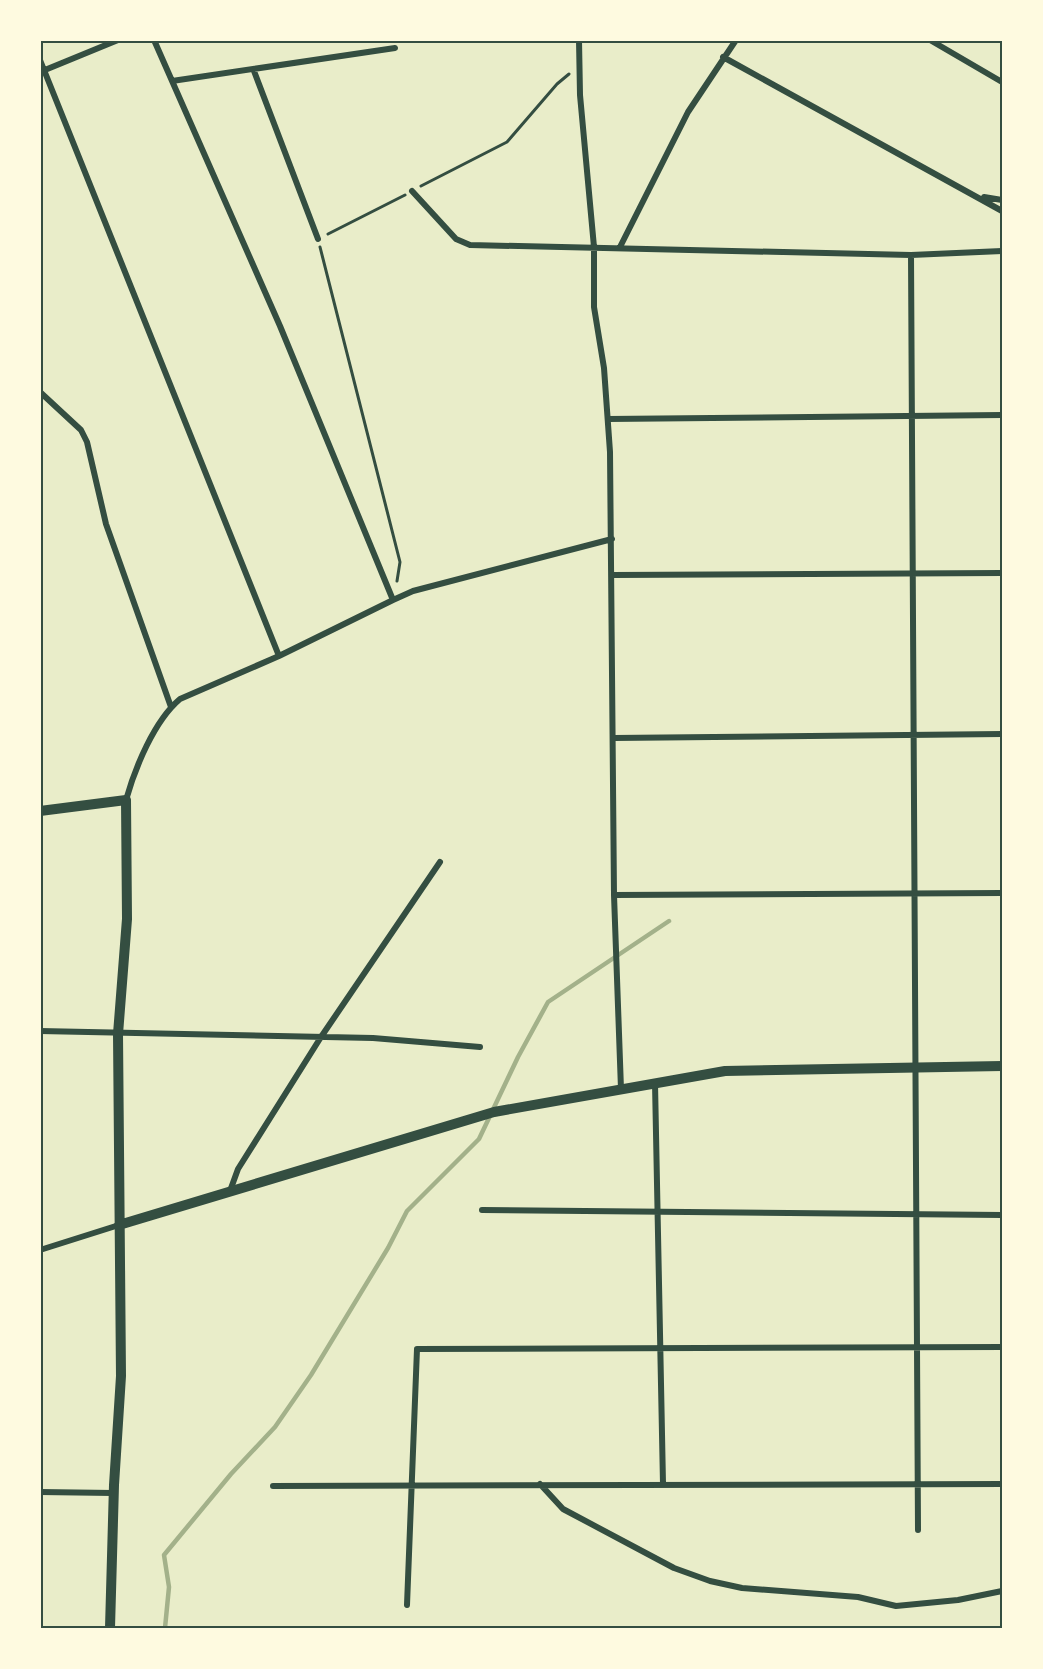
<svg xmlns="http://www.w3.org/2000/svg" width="1043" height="1669" viewBox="0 0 1043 1669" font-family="'IBM Plex Sans',sans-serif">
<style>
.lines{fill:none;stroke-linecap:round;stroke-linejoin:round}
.stream{stroke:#a3b18a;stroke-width:4.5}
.path{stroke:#344e41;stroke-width:3}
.minor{stroke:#344e41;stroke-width:6}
.tertiary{stroke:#344e41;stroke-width:10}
.neatline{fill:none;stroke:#344e41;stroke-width:2}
</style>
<rect width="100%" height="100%" fill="#e9edc9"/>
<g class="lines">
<path class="stream" d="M165,1628L169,1587L164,1555L231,1474L275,1427L311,1375L388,1248L407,1211L479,1139L518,1057L548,1002L669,921"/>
<path class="path" d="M421,186L507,142L557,84L569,74
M328,234L405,195
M320,247L400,562L397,581"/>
<path class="minor" d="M154,40L280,326L393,600L413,591L612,539
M579,40L580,95L594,247V307L604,368L610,452L614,895L621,1089
M930,40L1002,82
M723,57L1002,211
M40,60L279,656
M254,71L318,239
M40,72L118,40
M172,81L395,48
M412,191L456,239L470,245L911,255L1002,251
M984,197L1002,200
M620,247L688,112L736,40
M911,255L918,1530
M40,392L81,430L87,442L106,524L171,707
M608,419L1002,415
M613,575L1002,573
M614,738L1002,734
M126,800C135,768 154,721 180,699L279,656L393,600
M614,895L1002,893
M40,1031L373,1038L480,1047
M655,1083L663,1484
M230,1191L238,1169L321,1037L440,862
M482,1210L1002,1215
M40,1250L119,1225
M540,1484L563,1509L674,1568L710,1581L742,1588L858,1597L896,1606L958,1600L1002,1591
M273,1486L1002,1484
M40,1492L113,1493
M407,1605L417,1349L1002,1347"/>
<path class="tertiary" d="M40,811L126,800L127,919L118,1034L121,1376L114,1485L110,1628
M119,1225L494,1112L725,1071L1002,1066"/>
</g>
<rect width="1043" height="1669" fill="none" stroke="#fefae0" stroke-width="84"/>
<rect x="42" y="42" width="959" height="1585" class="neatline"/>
</svg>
